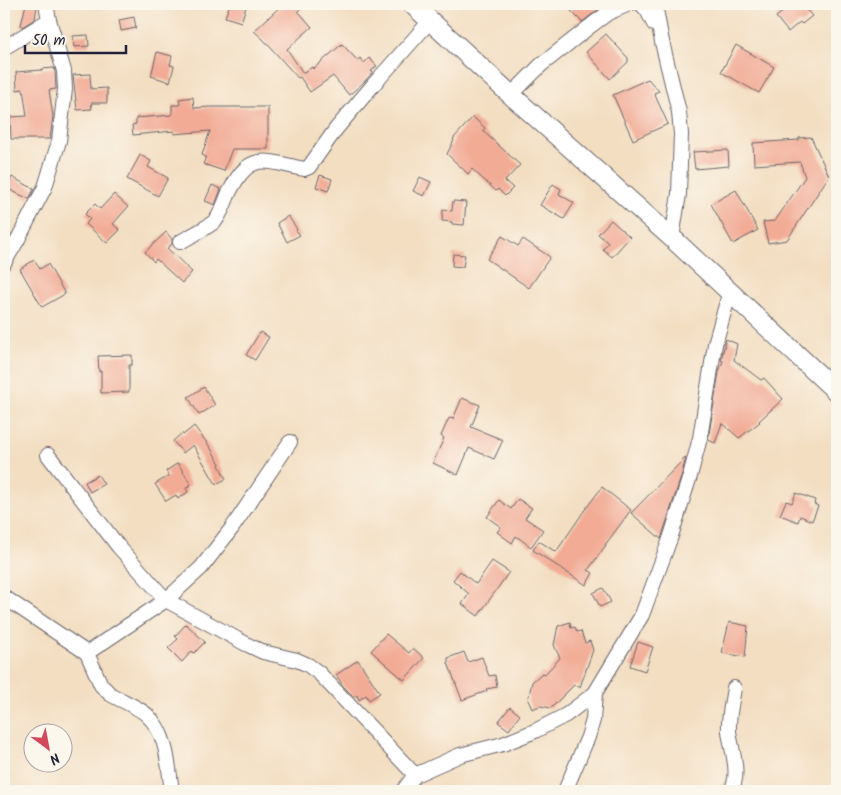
<svg xmlns="http://www.w3.org/2000/svg" width="841" height="795" viewBox="0 0 841 795" font-family="Kalam,sans-serif">
<style>
.building{fill:#f2ac96}
.lines{fill:none;stroke-linecap:round;stroke-linejoin:round}
.street-casing{stroke:#6b646a;stroke-width:16}
.secondary-casing{stroke:#6b646a;stroke-width:21}
.street{stroke:#fff;stroke-width:14}
.secondary{stroke:#fff;stroke-width:19}
</style>
<rect width="100%" height="100%" fill="#fbf7ec"/>
<filter id="ink" filterUnits="userSpaceOnUse"><feTurbulence type="fractalNoise" baseFrequency=".02" numOctaves="2"/><feDisplacementMap in="SourceGraphic" scale="10" xChannelSelector="R" yChannelSelector="G"/><feConvolveMatrix kernelMatrix="1 2 1 2 8 2 1 2 1" color-interpolation-filters="sRGB"/></filter>
<filter id="wash" filterUnits="userSpaceOnUse"><feTurbulence type="fractalNoise" baseFrequency=".0096" numOctaves="4" result="noise"/><feDisplacementMap in="SourceGraphic" scale="20" xChannelSelector="R" yChannelSelector="G"/><feGaussianBlur stdDeviation="1.12" result="paint"/><feColorMatrix in="noise" values="0 0 0 0 0 0 0 0 0 0 0 0 0 0 0 0 0 1.4 0 .05"/><feComposite in="paint" operator="in"/></filter>
<g filter="url(#wash)">
<rect width="100%" height="100%" fill="#f3dec2"/>
<g id="blocks">
<path class="building" d="M26,4H37V6L35,19L22,27L21,25Z
M230,4H247L241,22L225,17Z
M283,4H305L298,11L312,27L287,49L303,73L312,67L313,69L342,44L358,61L360,58L364,63L369,58L377,66L371,71L373,72L364,82L349,95L333,76L310,92L300,77L298,78L262,38L254,31Z
M564,4H606L582,22Z
M793,4H801L812,16L802,24L800,22L788,32L776,17Z
M134,17L136,28L121,31L119,20Z
M606,34L628,58V62L610,79L586,52Z
M88,35L89,46L74,47L73,36Z
M736,45L774,67L759,93L721,72Z
M157,52L172,56L170,65L174,66L170,82L151,76Z
M54,68L55,72L56,89L49,90L53,116L50,139H11L10,117L27,116L23,89L17,90L16,72L42,70V69Z
M90,74L91,89L107,88V103H91L92,109L77,110L73,75Z
M648,79L659,91L654,93L668,124L633,140L613,95Z
M193,97L194,108L210,107H268V149H232L224,171L203,164L206,157L202,155L210,131L174,134V131L133,135L132,125L136,124V118L172,115V105H180L179,99Z
M473,117L485,128L483,131L520,165L505,181L513,188L505,196L498,189L496,191L472,169L468,174L447,154L454,140L453,139Z
M811,137L829,176L787,240L768,243L763,222L775,221L805,177L800,162L754,165L753,143L799,140V138Z
M728,150L729,166L695,169L693,152Z
M140,155L151,161L148,167L168,178L158,196L127,179Z
M320,175L332,179L328,191L316,187Z
M12,177L34,189L29,199L6,188Z
M420,177L431,182L424,196L413,191Z
M553,184L561,189L559,194L574,203L564,219L540,205Z
M212,185L221,189L215,205L205,201Z
M736,190L758,230L733,244L711,204Z
M114,194L128,207L113,224L120,230L107,243L86,224L90,219L85,214L95,204L100,209Z
M453,201L466,202L464,225L452,224V222L442,221L443,210L452,211Z
M288,216L297,229L296,230L300,235L287,242L277,223Z
M611,220L630,237L612,257L603,249L608,243L598,234Z
M166,232L172,239V244L167,248L192,272L182,283L156,259L154,262L145,252Z
M502,236L518,246L523,239L550,257L529,288L487,259Z
M453,254L465,255L463,267L452,266Z
M34,260L40,269L48,264L65,294L42,307L20,269Z
M260,332L269,337L255,360L246,355Z
M726,339L737,344L734,360L761,380L764,378L783,399L759,421L760,422L739,438L722,423L715,443L708,440L719,372L723,361L721,360Z
M132,355V365H129V392L101,393V371L99,372L98,356Z
M204,387L215,405L199,415L188,397Z
M462,398L480,405L471,427L503,440L494,459L469,448L458,475L433,463L444,438L441,436L449,418L453,419Z
M194,426L210,447L220,464L219,465L226,479L216,484L193,445L183,453L173,441L182,433L183,435Z
M686,457L682,474L661,539L631,513Z
M178,463L191,485L186,488L188,492L178,499L176,495L166,501L155,484L169,476L166,471Z
M98,475L104,484L90,492L85,482Z
M602,487L631,510L605,545H606L588,570L593,573L586,585L533,550L539,541L556,552L584,511Z
M796,493L815,500L814,504L818,506L812,521L800,516L798,522L780,515L786,501L792,503Z
M518,499L532,508L525,518L543,530L531,547L516,536L512,543L497,532L501,527L487,517L499,500L511,509Z
M492,561L509,572L478,616L462,604L469,594L453,580L460,571L476,584Z
M603,588L611,602L600,607L593,593Z
M570,622L571,628L575,627L577,632L581,631L585,643L590,641L593,650L580,687L574,685L551,708L540,706L532,709L528,700L532,682L542,673L545,674L560,658L554,645L558,626Z
M729,622L748,626L745,657L722,653Z
M186,624L205,642L194,653L192,651L182,662L168,648L178,639L175,636Z
M386,634L409,653L413,648L424,658L404,680L371,651Z
M638,642L653,647L645,671L630,666Z
M464,652L468,662L482,657L489,676L495,675L497,687L486,689L487,691L462,700L448,663V658Z
M358,660L380,693L369,700L366,695L359,700L357,695L354,697L343,686L336,675Z
M510,707L520,715L509,730L498,722Z"/>
</g>
</g>
<g filter="url(#ink)">
<use href="#blocks" fill-opacity="0" stroke="#6b646a" stroke-width="1"/>
<g class="lines">
<g class="street-casing">
<path id="street" d="M641,4L647,10L654,24
M655,4L662,42L679,112L681,134L679,194L672,238
M4,48L49,20
M511,95L541,65L593,24L608,13L629,4
M180,242C189,237 209,227 216,220C221,213 225,203 228,195C249,151 262,160 304,169L309,167L336,129L374,84L431,20
M4,263L17,241L45,187L59,141L65,89L64,71L49,20L46,4
M48,455L118,546L166,600L246,644L263,652L297,660L308,665L319,673L415,775
M4,597L87,653L101,685L110,694C120,700 140,708 147,715C168,734 168,766 172,791
M87,653L166,600L201,568L232,528L290,442
M403,791L415,775L460,755L503,744L535,731L566,715L595,693
M565,791L588,737L593,720L595,693L642,615L670,539L690,476L700,438L715,344L730,291
M730,791C742,776 731,749 729,731C728,717 732,702 734,688"/>
</g>
<g class="secondary-casing">
<path id="secondary" d="M412,4L511,95L672,238L837,392"/>
</g>
<use href="#street" class="street"/>
<use href="#secondary" class="secondary"/>
</g>
</g>
<rect width="841" height="795" fill="none" stroke="#fbf7ec" stroke-width="20"/>
<g transform="translate(48 748) rotate(148)"><circle r="24" fill="#fbf7ec" stroke="#a4a2a5"/>
<path d="M0-4L9 19L0 12L-9 19Z" fill="#d1495b"/>
<text y="-8" font-size="14" font-weight="bold" text-anchor="middle" fill="#22223b">N</text>
</g>
<path d="M25 45v8h101v-8" fill="none" stroke="#22223b" stroke-width="2.5"/>
<text x="32" y="45" font-size="15" fill="#22223b" stroke="#fbf7ec" stroke-width="4" paint-order="stroke">50 m</text>
</svg>
